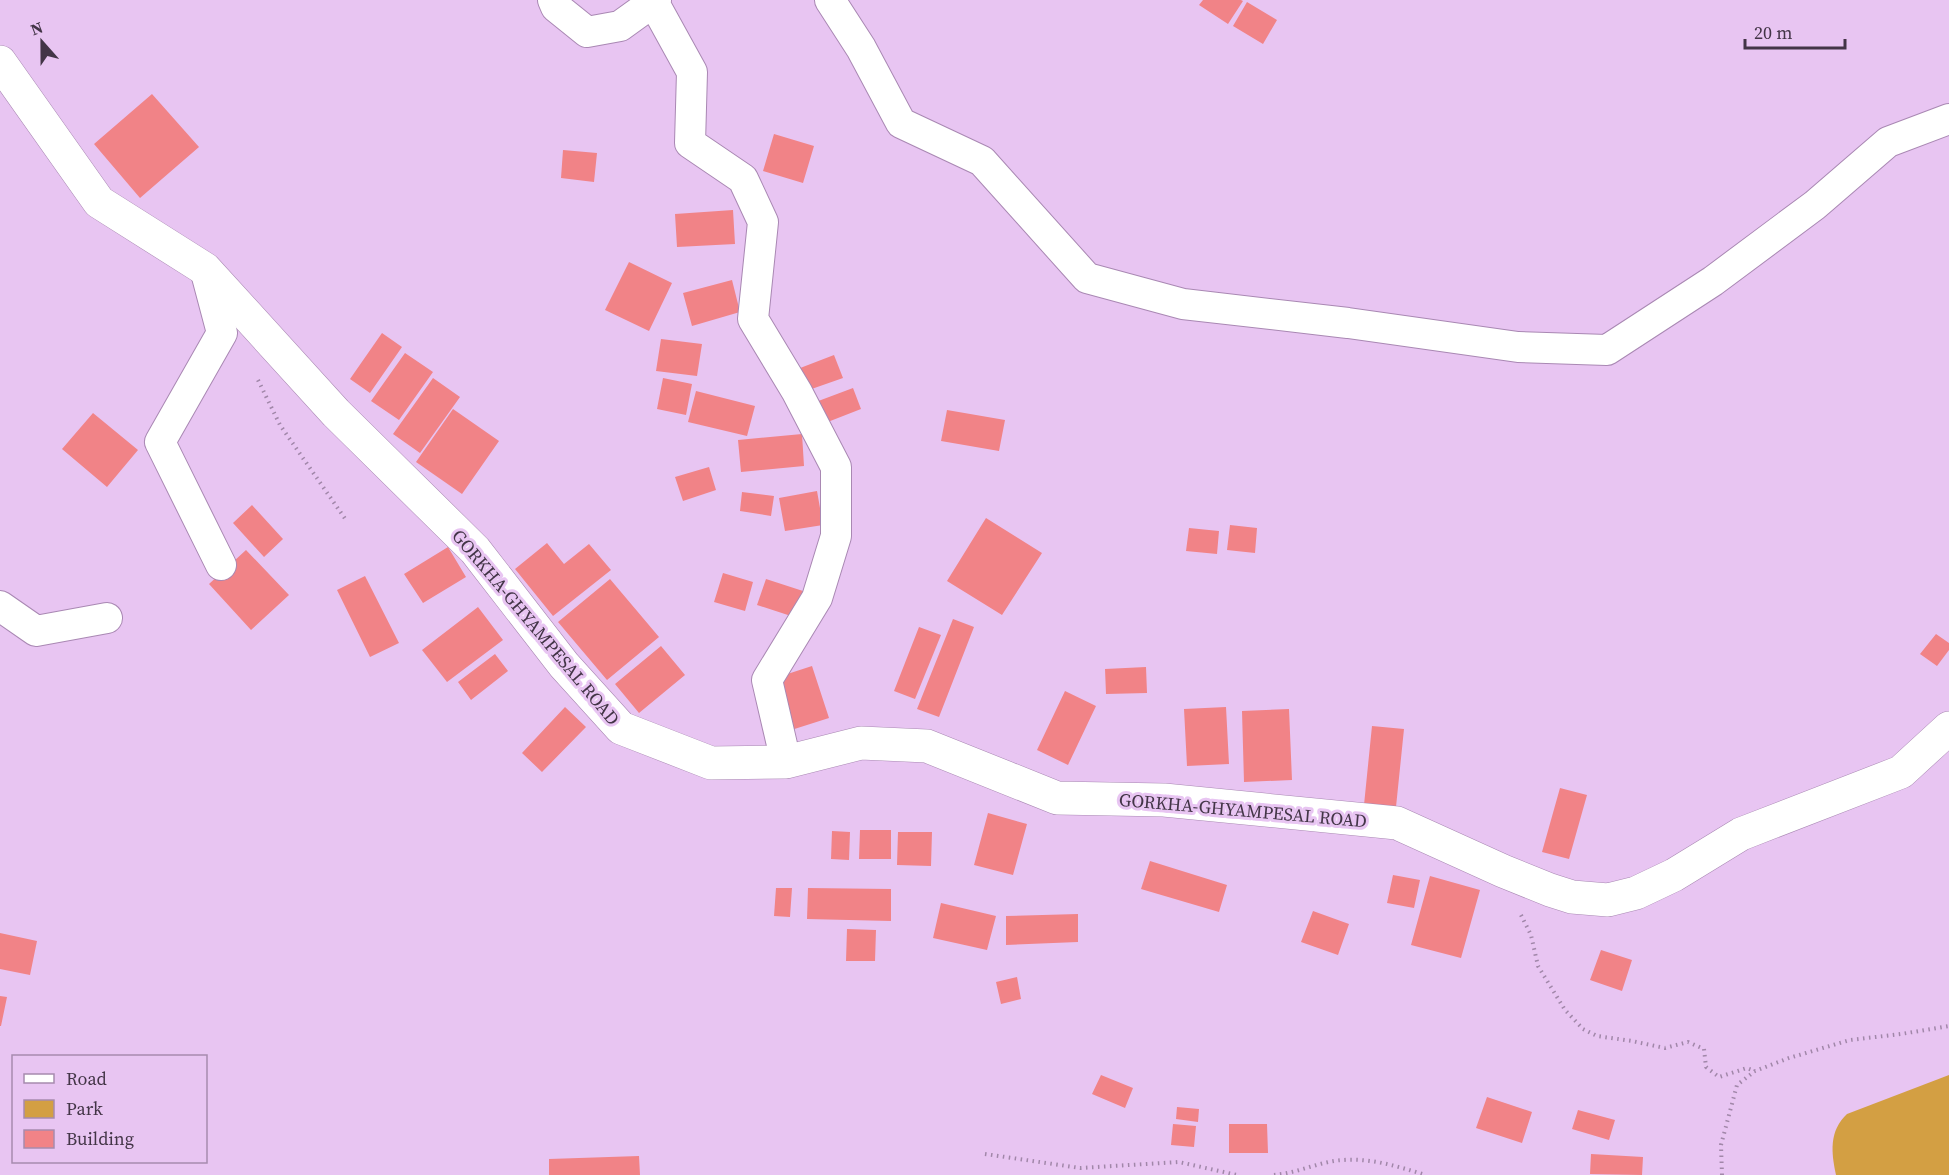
<svg xmlns="http://www.w3.org/2000/svg" width="1949" height="1175" viewBox="0 0 1949 1175" font-family="'Source Serif 4',serif">
<style>
.green{fill:#d39f43}
.building{fill:#f18387}
.lines{fill:none;stroke-linecap:round;stroke-linejoin:round}
.minor-casing{stroke:#a988b3;stroke-width:32}
.secondary-casing{stroke:#a988b3;stroke-width:34}
.path{stroke:#a187a9;stroke-width:4;stroke-dasharray:1.5 4.5;stroke-linecap:butt}
.minor{stroke:#fff;stroke-width:30}
.secondary{stroke:#fff;stroke-width:33}
.labels{text-anchor:middle;dominant-baseline:central;stroke-width:6;stroke-linejoin:round;paint-order:stroke}
.street-label{font-size:18px;fill:#433547;stroke:#e8c5f2}
</style>
<rect width="100%" height="100%" fill="#e8c5f2"/>
<path class="green" d="M1949,1075V1175H1836C1831,1152 1829,1131 1847,1114Z"/>
<path class="building" d="M1203,0H1241L1243,1L1228,24L1199,5Z
M1247,2L1277,20L1263,44L1233,26Z
M152,94L199,147L140,198L94,144Z
M774,134L814,146L803,183L763,171Z
M563,150L597,153L594,182L561,178Z
M733,210L735,244L677,247L675,214Z
M629,262L672,283L649,331L605,310Z
M732,280L740,312L692,326L683,293Z
M382,333L402,347L370,393L350,379Z
M661,339L702,344L697,376L656,371Z
M405,353L433,372L399,420L371,401Z
M834,355L843,378L803,392L795,370Z
M433,378L460,397L420,453L393,434Z
M663,378L692,384L686,415L657,409Z
M853,388L861,409L820,425L813,403Z
M696,391L755,406L747,436L688,422Z
M453,409L499,441L462,494L416,462Z
M947,410L1005,420L999,451L941,441Z
M93,413L138,450L107,487L62,449Z
M802,434L804,466L741,472L738,440Z
M709,467L716,490L683,501L675,477Z
M817,491L823,525L785,531L779,498Z
M742,492L774,496L771,516L740,511Z
M252,505L283,539L264,557L233,523Z
M986,518L1042,553L1002,615L947,581Z
M1230,525L1257,528L1255,553L1227,550Z
M1189,528L1219,531L1217,554L1186,551Z
M547,543L564,564L589,544L611,570L553,616L515,569Z
M448,547L466,577L423,603L404,574Z
M246,550L289,595L251,630L209,584Z
M723,573L753,582L745,611L714,602Z
M365,576L399,643L370,657L337,590Z
M610,579L659,637L607,680L558,622Z
M766,579L803,591L794,617L757,605Z
M478,607L503,640L447,682L422,650Z
M953,619L974,627L939,717L917,709Z
M919,627L941,635L915,699L894,691Z
M1936,634L1949,643V650L1937,666L1920,654Z
M661,646L685,675L639,713L615,684Z
M495,654L508,671L471,700L458,682Z
M812,666L829,718L785,732L769,680Z
M1146,667L1147,693L1106,694L1105,669Z
M1065,691L1096,706L1068,765L1037,750Z
M565,707L586,727L542,772L522,753Z
M1226,707L1229,764L1187,766L1184,709Z
M1289,709L1292,780L1244,782L1242,711Z
M1372,726L1404,729L1396,807L1364,805Z
M1560,788L1587,795L1569,859L1542,852Z
M988,813L1027,824L1013,875L974,865Z
M860,830H891V859H859Z
M832,831L850,832L849,860L831,859Z
M898,832H932L931,866L897,865Z
M1150,861L1227,885L1219,912L1141,889Z
M1393,875L1420,880L1414,908L1387,903Z
M1430,876L1480,890L1461,958L1411,945Z
M776,888H792L790,917L774,916Z
M808,888L891,889V921L807,919Z
M941,903L996,916L987,950L933,938Z
M1313,911L1349,924L1338,955L1301,942Z
M1078,914V942L1006,945V916Z
M847,929L876,930L875,961H846Z
M0,933L37,941L30,975L0,969Z
M1601,950L1632,960L1622,991L1590,980Z
M1017,977L1021,999L1001,1004L996,982Z
M0,996L7,997L1,1026H0Z
M1101,1075L1133,1088L1125,1108L1092,1094Z
M1487,1097L1532,1112L1522,1143L1476,1128Z
M1177,1107L1199,1109L1198,1122L1176,1119Z
M1578,1110L1615,1120L1609,1140L1572,1129Z
M1173,1124L1196,1126L1194,1147L1171,1145Z
M1229,1124H1267L1268,1153H1229Z
M1591,1154L1643,1157L1642,1175L1590,1174Z
M639,1156L640,1175H549V1159Z"/>
<g class="lines">
<g class="minor-casing">
<path id="minor" d="M553,0L556,7L587,32L620,26L656,0
M830,0L861,48L901,123L982,161L1087,278L1183,304L1348,323L1518,347L1607,350L1713,281L1815,205L1888,142L1949,119
M654,3L692,72L690,143L743,179L763,222L753,319L797,392L836,467V536L817,598L767,680L786,762
M205,269L222,333L160,442L221,565
M0,606L36,631L107,618"/>
</g>
<g class="secondary-casing">
<path id="secondary" d="M0,62L99,202L205,269L336,413L475,550L564,665L621,728L711,763L786,762L861,743L927,746L1057,798L1164,800L1397,823L1503,871L1550,890L1572,897L1608,900L1636,893L1674,875L1741,834L1901,772L1949,728"/>
</g>
<path class="path" d="M258,380L280,425L346,520
M1521,915L1531,935L1538,966L1565,1010L1583,1029L1597,1036L1632,1041L1665,1048L1688,1042L1704,1049L1706,1067L1719,1077L1747,1068L1755,1071
M985,1154L1080,1168L1179,1162L1237,1175
M1274,1175C1298,1173 1321,1161 1343,1160C1373,1158 1399,1167 1426,1175
M1722,1175L1721,1145L1737,1085L1755,1071L1789,1058L1850,1040L1901,1034L1949,1026"/>
<use href="#minor" class="minor"/>
<use href="#secondary" class="secondary"/>
</g>
<g class="labels">
<g class="street-label">
<text transform="translate(536 627) rotate(50)">GORKHA-GHYAMPESAL ROAD</text>
<text transform="translate(1243 810) rotate(5)">GORKHA-GHYAMPESAL ROAD</text>
</g>
</g>
<rect x="12" y="1055" width="195" height="108" fill="#e8c5f2" stroke="#a68bae" stroke-width="1.5"/>
<rect x="24" y="1074" width="30" height="9" fill="#ffffff" stroke="#a68bae" stroke-width="1.5"/>
<text x="66" y="1085" font-size="18" fill="#433547">Road</text>
<rect x="24" y="1100" width="30" height="18" fill="#d39f43" stroke="#a68bae" stroke-width="1.5"/>
<text x="66" y="1115" font-size="18" fill="#433547">Park</text>
<rect x="24" y="1130" width="30" height="18" fill="#f18387" stroke="#a68bae" stroke-width="1.5"/>
<text x="66" y="1145" font-size="18" fill="#433547">Building</text>
<g transform="translate(42 42) rotate(339)" stroke="#e8c5f2" stroke-width="4.5" paint-order="stroke">
<path d="M0-4.5L10 22L0 15L-10 22Z" fill="#433547"/>
<text y="-9" font-size="16" font-weight="bold" text-anchor="middle" fill="#433547">N</text>
</g>
<path d="M1745 39v9h100v-9" fill="none" stroke="#433547" stroke-width="3"/>
<text x="1754" y="39" font-size="18" fill="#433547" stroke="#e8c5f2" stroke-width="4.5" paint-order="stroke">20 m</text>
</svg>
